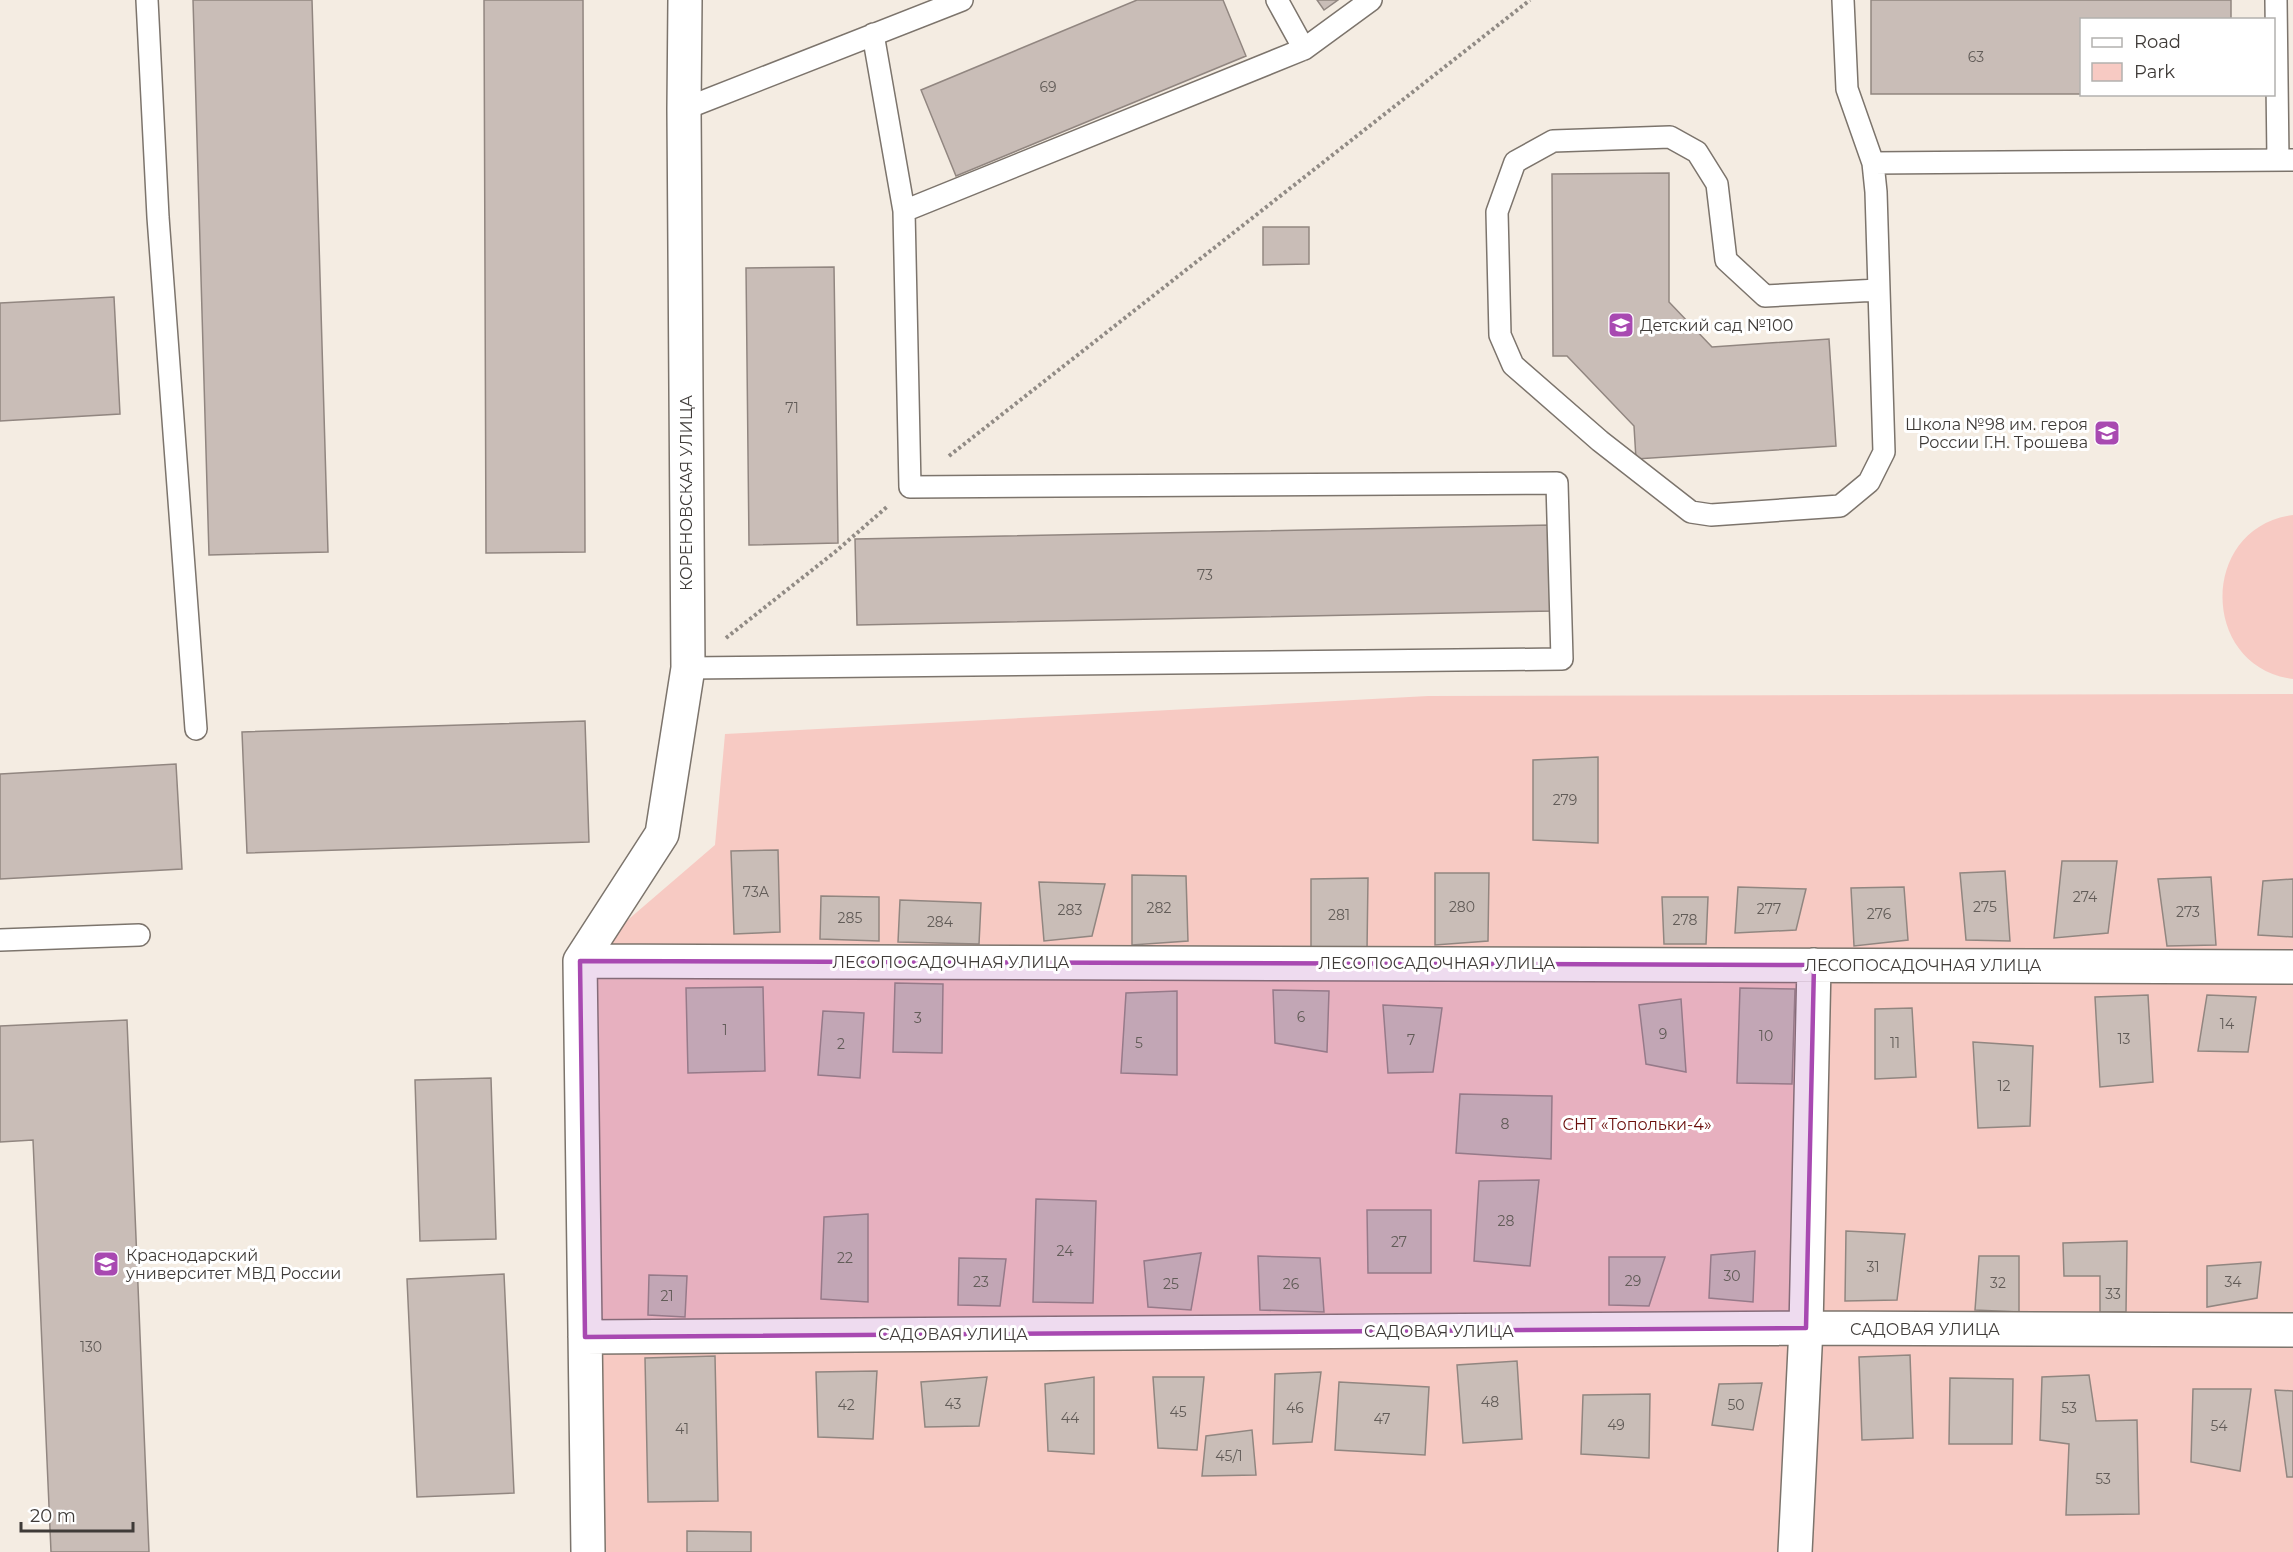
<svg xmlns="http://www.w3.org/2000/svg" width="2293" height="1552" viewBox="0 0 2293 1552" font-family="Montserrat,sans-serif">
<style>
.green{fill:#f7cac3}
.building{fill:#c9bdb7;stroke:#918680;stroke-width:1.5}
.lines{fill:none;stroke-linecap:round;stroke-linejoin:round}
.service-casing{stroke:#7c746c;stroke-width:24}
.minor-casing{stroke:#7c746c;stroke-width:36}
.path{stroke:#918b85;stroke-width:4;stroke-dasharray:3 3;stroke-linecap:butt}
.service{stroke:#fff;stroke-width:21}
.minor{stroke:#fff;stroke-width:33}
.marked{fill:#a849b1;fill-opacity:0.2;stroke:#a849b1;stroke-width:4.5;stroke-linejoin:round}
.labels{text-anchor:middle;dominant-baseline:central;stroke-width:6;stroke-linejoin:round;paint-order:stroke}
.number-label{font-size:14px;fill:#625c58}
.poi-label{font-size:16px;fill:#3f3b38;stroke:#fff;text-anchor:start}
.street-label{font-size:16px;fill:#3f3b38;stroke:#fff}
.park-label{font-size:16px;fill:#6a0e0b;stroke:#fff}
</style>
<rect width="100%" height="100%" fill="#f4ece2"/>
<path class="green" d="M2293,515V679C2199,667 2199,527 2293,515Z
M2293,694V1552H572L580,961L715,845L725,734L1428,696Z"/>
<path class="building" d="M193,0H312L328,552L209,555Z
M484,0H583L585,552L486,553Z
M1137,0H1223L1246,56L956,176L921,90Z
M1317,0H1338L1324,10Z
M1871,0H2231V20H2082V94H1871Z
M1669,173V302L1712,347L1829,339L1836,446L1636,459L1634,426L1567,356H1553L1552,174Z
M1263,227H1309V264L1263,265Z
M834,267L838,543L749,545L746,268Z
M114,297L120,414L0,421V303Z
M1553,525L1555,611L857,625L855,539Z
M585,721L589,842L247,853L242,732Z
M1598,757V843L1533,840V760Z
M176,764L182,869L0,879V774Z
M778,850L780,932L734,934L731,851Z
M2062,861H2117L2108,933L2054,938Z
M2005,871L2010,941L1966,940L1960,873Z
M1435,873H1489L1488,941L1435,945Z
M1132,875L1186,876L1188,941L1132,945Z
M2211,877L2216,945L2167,946L2158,879Z
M1368,878L1367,951L1311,950V879Z
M2293,879V937L2258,935L2263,881Z
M1039,882L1105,884L1092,936L1044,941Z
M1738,887L1806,889L1796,930L1735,933Z
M1904,887L1908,940L1854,946L1851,888Z
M821,896L879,897V941L820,939Z
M1662,897H1708L1706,944H1664Z
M900,900L981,903L979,944L898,942Z
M895,983L943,984L942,1053L893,1052Z
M763,987L765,1071L688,1073L686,988Z
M1740,988L1795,989L1792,1084L1737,1083Z
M1273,990L1329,991L1327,1052L1275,1043Z
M1177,991V1075L1121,1073L1126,993Z
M2148,995L2153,1082L2100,1087L2095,997Z
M2207,995L2256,997L2248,1052L2198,1051Z
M1681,999L1686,1072L1646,1064L1639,1005Z
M1383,1005L1442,1008L1433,1072L1388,1073Z
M1912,1008L1916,1077L1875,1079V1009Z
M823,1011L864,1013L860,1078L818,1075Z
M127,1020L149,1552H51L33,1140L0,1142V1026Z
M1973,1042L2033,1046L2030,1126L1978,1128Z
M491,1078L496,1239L420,1241L415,1080Z
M1460,1094L1552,1096L1551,1159L1456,1153Z
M1539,1180L1530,1266L1474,1261L1479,1181Z
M1036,1199L1096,1201L1093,1303L1033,1302Z
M1367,1210H1431V1273H1368Z
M868,1214V1302L821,1299L824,1217Z
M1846,1231L1905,1234L1897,1300L1845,1301Z
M2127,1241L2126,1312H2100V1276H2064L2063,1243Z
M1755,1251L1753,1302L1709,1298L1711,1255Z
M1201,1253L1191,1310L1148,1307L1144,1261Z
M1258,1256L1320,1258L1324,1312L1260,1310Z
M1979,1256H2019V1312L1975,1310Z
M1609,1257H1665L1649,1306L1609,1305Z
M959,1258L1006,1259L1000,1306L958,1305Z
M2261,1262L2257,1298L2207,1307V1266Z
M504,1274L514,1493L417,1497L407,1279Z
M649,1275L687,1276L685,1317L648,1315Z
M1910,1355L1913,1438L1862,1440L1859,1357Z
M715,1356L718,1501L648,1502L645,1358Z
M1517,1361L1522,1439L1463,1443L1457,1365Z
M877,1371L873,1439L818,1437L816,1372Z
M1321,1372L1312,1442L1273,1444L1275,1374Z
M2089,1375L2096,1421L2137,1420L2139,1514L2066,1515L2069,1444L2040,1440L2042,1377Z
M987,1377L979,1426L925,1427L921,1382Z
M1094,1377V1454L1048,1451L1045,1384Z
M1153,1377H1204L1197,1450L1158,1448Z
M1950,1378L2013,1379L2012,1444H1949Z
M1339,1382L1429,1387L1425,1455L1335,1450Z
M1762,1383L1753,1430L1712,1425L1719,1384Z
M2193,1389H2251L2240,1471L2191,1462Z
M2275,1390L2293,1391V1477H2287Z
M1650,1394L1649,1458L1581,1454L1583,1395Z
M1252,1430L1256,1475L1202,1476L1206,1436Z
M687,1531L751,1532V1552H687Z"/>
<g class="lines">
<g class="service-casing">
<path id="service" d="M147,0L158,217L196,729
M1277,0L1304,49
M1843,0L1847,89L1873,163L1876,192L1884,452L1869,482L1840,506L1711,515L1691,512L1600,441L1513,365L1500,335L1497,212L1515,162L1553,141L1670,137L1697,152L1717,184L1726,260L1765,296L1878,290
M2276,0L2278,160
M684,109L962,0
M1873,163L2293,160
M904,211L1304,49L1371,0
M688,668L1562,659L1557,483L910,487L904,211L873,34
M0,940L139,935"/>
</g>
<g class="minor-casing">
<path id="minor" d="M580,961L2293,967
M580,961L662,834L688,668L684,109L685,0
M580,961L588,1552
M585,1337L1806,1328L2293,1330
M1795,1552L1806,1328L1814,965"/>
</g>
<path class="path" d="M949,456L1530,0
M726,638L835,552L888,506"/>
<use href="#service" class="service"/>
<use href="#minor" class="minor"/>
</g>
<path class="marked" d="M580,961L1814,965L1806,1328L585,1337Z"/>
<defs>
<g id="school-square" transform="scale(1.35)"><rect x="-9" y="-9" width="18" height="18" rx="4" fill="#a849b1" stroke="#fff"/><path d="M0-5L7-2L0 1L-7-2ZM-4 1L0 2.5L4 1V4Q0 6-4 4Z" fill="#fff"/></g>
<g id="university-square" transform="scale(1.35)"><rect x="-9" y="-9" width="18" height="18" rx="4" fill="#a849b1" stroke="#fff"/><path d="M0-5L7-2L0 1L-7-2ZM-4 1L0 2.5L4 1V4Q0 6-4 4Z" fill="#fff"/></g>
</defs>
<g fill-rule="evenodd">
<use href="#school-square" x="1621" y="325"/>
<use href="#school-square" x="2107" y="433"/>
<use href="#university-square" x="106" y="1264"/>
</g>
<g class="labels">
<g class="number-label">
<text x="1976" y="57">63</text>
<text x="1048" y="87">69</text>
<text x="792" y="408">71</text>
<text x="1205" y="575">73</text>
<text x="1565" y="800">279</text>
<text x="756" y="892">73А</text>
<text x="2085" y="897">274</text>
<text x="1462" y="907">280</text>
<text x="1985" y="907">275</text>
<text x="1159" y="908">282</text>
<text x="1769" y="909">277</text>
<text x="1070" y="910">283</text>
<text x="2188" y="912">273</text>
<text x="1879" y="914">276</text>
<text x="1339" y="915">281</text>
<text x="850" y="918">285</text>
<text x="1685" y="920">278</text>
<text x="940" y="922">284</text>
<text x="1301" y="1017">6</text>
<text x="918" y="1018">3</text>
<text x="2227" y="1024">14</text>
<text x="725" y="1030">1</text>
<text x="1663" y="1034">9</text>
<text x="1766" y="1036">10</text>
<text x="2124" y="1039">13</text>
<text x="1411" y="1040">7</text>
<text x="1139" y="1043">5</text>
<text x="1895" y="1043">11</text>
<text x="841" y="1044">2</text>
<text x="2004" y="1086">12</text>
<text x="1505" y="1124">8</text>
<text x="1506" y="1221">28</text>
<text x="1399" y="1242">27</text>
<text x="1065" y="1251">24</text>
<text x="845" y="1258">22</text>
<text x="1873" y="1267">31</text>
<text x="1732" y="1276">30</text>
<text x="1633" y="1281">29</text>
<text x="981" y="1282">23</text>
<text x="2233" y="1282">34</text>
<text x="1998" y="1283">32</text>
<text x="1171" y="1284">25</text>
<text x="1291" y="1284">26</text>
<text x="2113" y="1294">33</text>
<text x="667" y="1296">21</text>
<text x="91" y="1347">130</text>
<text x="1490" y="1402">48</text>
<text x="953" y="1404">43</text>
<text x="846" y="1405">42</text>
<text x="1736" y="1405">50</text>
<text x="1295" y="1408">46</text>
<text x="2069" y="1408">53</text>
<text x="1178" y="1412">45</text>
<text x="1070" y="1418">44</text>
<text x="1382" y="1419">47</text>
<text x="1616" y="1425">49</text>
<text x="2219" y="1426">54</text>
<text x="682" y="1429">41</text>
<text x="1229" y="1456">45/1</text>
<text x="2103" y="1479">53</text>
</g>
<g class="poi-label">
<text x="1640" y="325">Детский сад №100</text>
<text x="2088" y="424" text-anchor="end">Школа №98 им. героя<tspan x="2088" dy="18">России Г.Н. Трошева</tspan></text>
<text x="126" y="1255">Краснодарский<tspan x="126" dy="18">университет МВД России</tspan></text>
</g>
<g class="street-label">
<text transform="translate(686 493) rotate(-90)">КОРЕНОВСКАЯ УЛИЦА</text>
<text x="951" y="962">ЛЕСОПОСАДОЧНАЯ УЛИЦА</text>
<text x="1437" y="963">ЛЕСОПОСАДОЧНАЯ УЛИЦА</text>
<text x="1923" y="965">ЛЕСОПОСАДОЧНАЯ УЛИЦА</text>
<text x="1925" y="1329">САДОВАЯ УЛИЦА</text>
<text x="1439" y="1331">САДОВАЯ УЛИЦА</text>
<text x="953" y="1334">САДОВАЯ УЛИЦА</text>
</g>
<g class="park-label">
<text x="1637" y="1124">СНТ «Топольки-4»</text>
</g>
</g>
<rect x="2080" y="18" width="195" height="78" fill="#ffffff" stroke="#b2b1af" stroke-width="1.5"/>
<rect x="2092" y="38" width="30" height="9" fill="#ffffff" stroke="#b2b1af" stroke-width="1.5"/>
<text x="2134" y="48" font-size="18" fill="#3f3b38">Road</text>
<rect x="2092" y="63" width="30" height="18" fill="#f7cac3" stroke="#b2b1af" stroke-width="1.5"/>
<text x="2134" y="78" font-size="18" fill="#3f3b38">Park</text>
<path d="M21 1522v9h112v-9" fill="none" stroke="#3f3b38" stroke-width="3"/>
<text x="30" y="1522" font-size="18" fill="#3f3b38" stroke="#ffffff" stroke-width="4.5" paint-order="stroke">20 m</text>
</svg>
